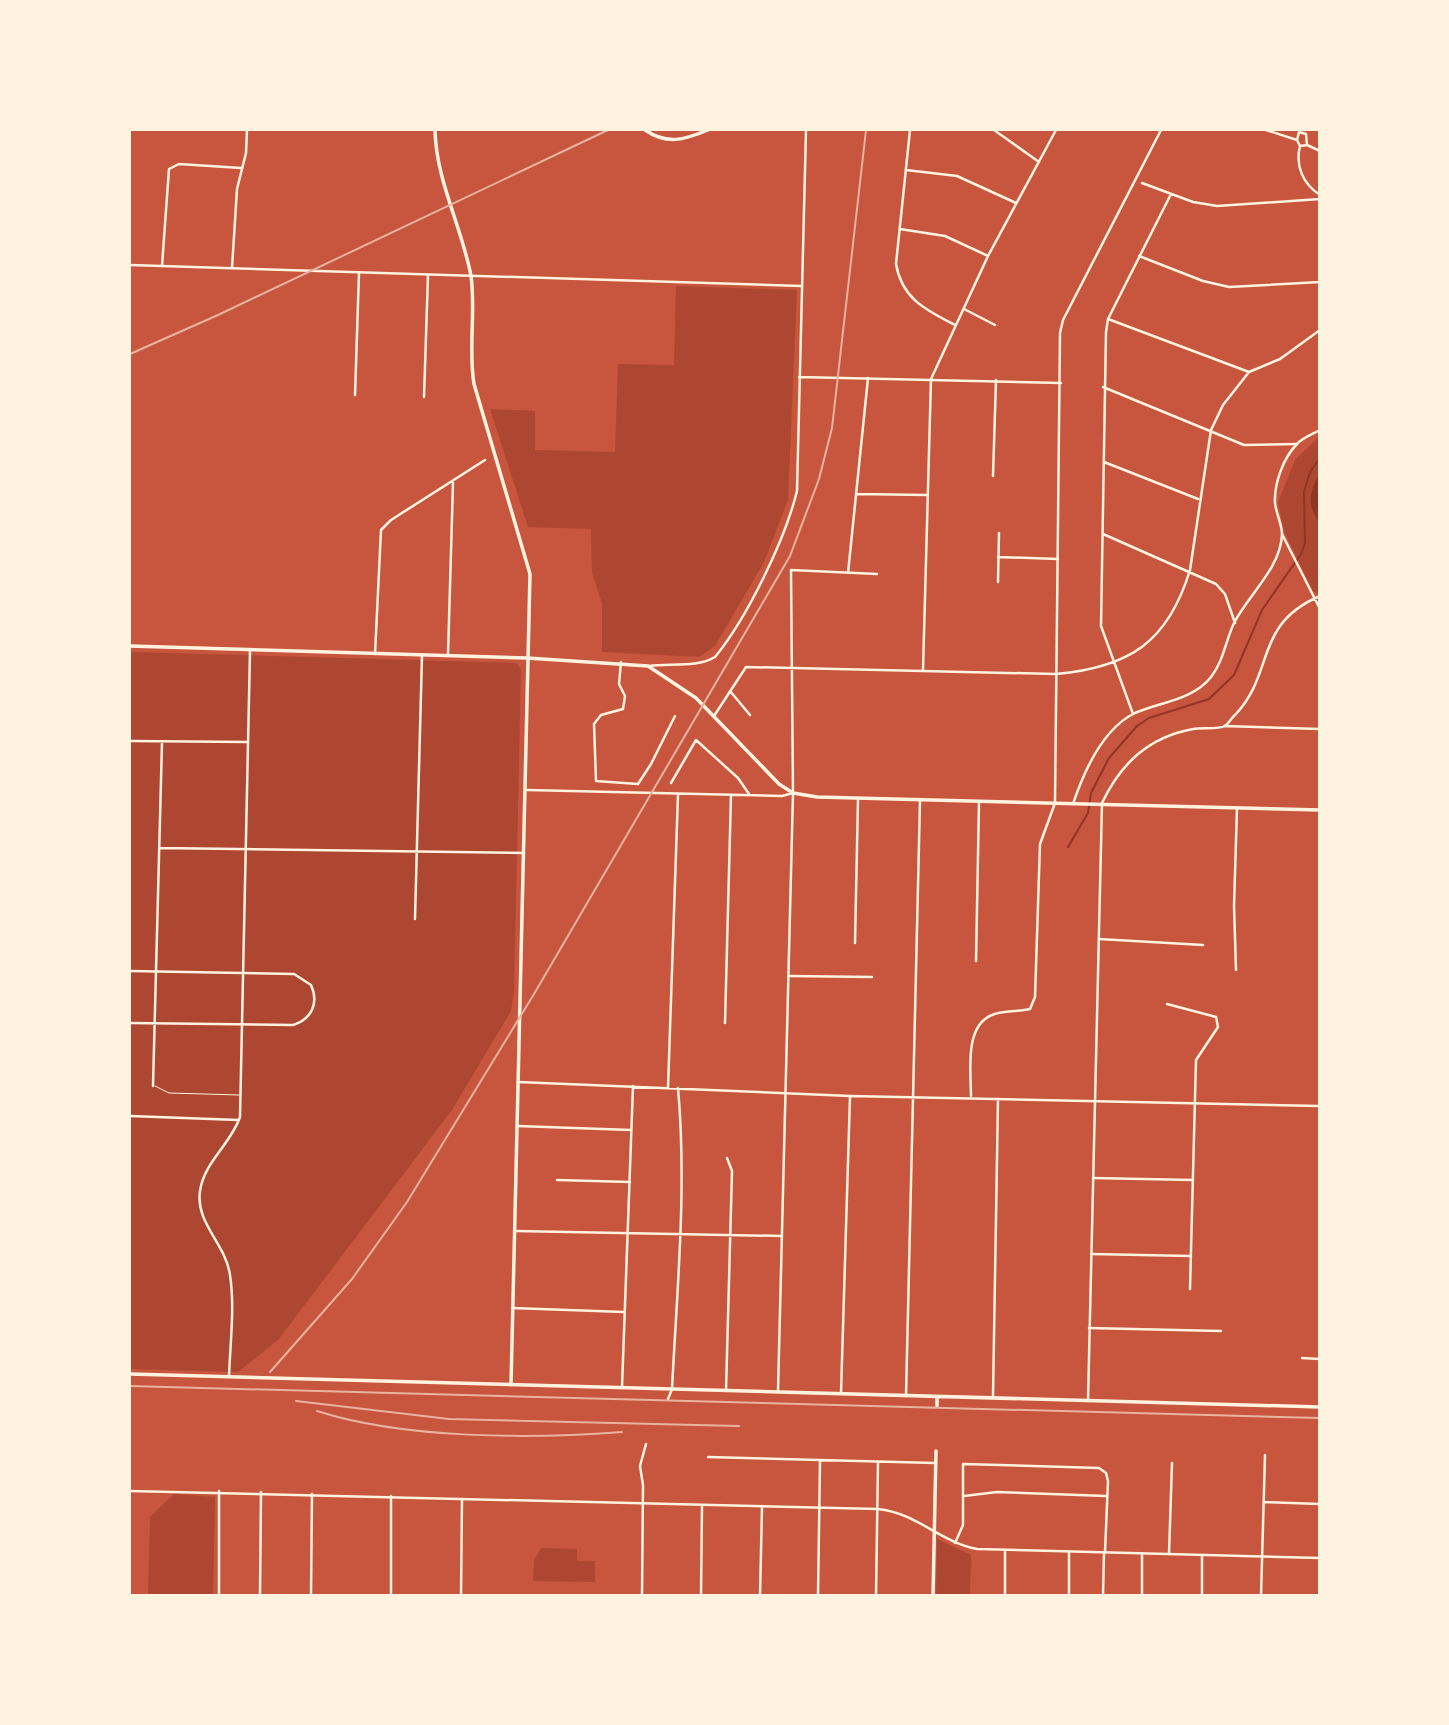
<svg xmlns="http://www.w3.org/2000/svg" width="1449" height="1725" viewBox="0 0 1449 1725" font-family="Commissioner,sans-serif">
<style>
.green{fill:#ae4732}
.water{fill:#8f3625}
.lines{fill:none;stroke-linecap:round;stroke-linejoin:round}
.stream{stroke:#8f3625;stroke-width:2}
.service{stroke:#fff3e0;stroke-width:1}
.minor{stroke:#fff3e0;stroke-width:2.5}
.tertiary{stroke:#fff3e0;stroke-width:2.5}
.secondary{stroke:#fff3e0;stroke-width:3.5}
.primary{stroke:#fff3e0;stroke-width:3.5}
.rail{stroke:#e9b49f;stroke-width:2}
</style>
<rect width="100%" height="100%" fill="#c8553d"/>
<path class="green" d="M676,286L797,290L788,500L764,562L715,646L699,657L602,652V603L592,573L591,529L528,527L490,409L535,411V450L615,452L618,364L674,365Z
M1319,437V594L1313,591L1284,531L1278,502L1295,460Z
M130,652L516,663L521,669L514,992L511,1011L452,1110L278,1340L238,1372L130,1369Z
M174,1494L215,1497L213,1595H148L150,1517Z
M937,1539L971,1555L970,1595H936Z
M541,1548L577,1549V1561H595V1582L533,1581L534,1560Z"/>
<path class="water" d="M1319,474L1320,521H1319C1306,504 1310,492 1319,474Z"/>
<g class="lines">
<path class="stream" d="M1068,847L1088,813L1091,793L1109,758L1137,726L1149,718L1209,699L1234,675L1262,610L1301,554L1305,543L1304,492L1310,472L1320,458"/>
<path class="service" d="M155,1086L169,1093L239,1095"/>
<path class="minor" d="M910,130L896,264C902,299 926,310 955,325
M994,130L1039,162
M1266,130L1297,140
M1307,145L1306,134L1299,132L1297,140L1300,146L1307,145L1320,151
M1300,146C1295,166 1303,184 1320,195
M906,170L957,176L1016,203
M1142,183L1193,202L1217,206L1320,199
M900,229L945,236L988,256
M1139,256L1203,281L1229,287L1320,282
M162,266L169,169L179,164L241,168
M232,268L237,189L246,153L247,130
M964,309L995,325
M1108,319L1249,372
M355,395L359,273
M424,397L428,275
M1104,462L1198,499
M993,476L996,380
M857,494L926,495
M1103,534L1216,584L1225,594L1235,623
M1282,534L1320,609
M998,557L1058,559
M848,573L868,378
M998,582L999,533
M375,654L381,530L391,520L485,460
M448,655L453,483
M621,662L619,684L625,696L623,709L601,715L594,724L596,781L638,784L651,764L675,716
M923,670L931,379L988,256L1056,130
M730,691L750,715
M1133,714L1101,626L1106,332L1108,319L1171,194
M714,716L746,667L1056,674C1130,667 1168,642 1190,570L1211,430L1223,405L1249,372L1280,359L1320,330
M1224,726L1320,729
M130,741L247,742
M671,783L696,740L738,778L749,794
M527,790L782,796L793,793L791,570L877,574
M1102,803C1121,763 1149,737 1193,729C1202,727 1217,730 1225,726C1229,723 1232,717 1236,714C1275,672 1254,624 1320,596
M1073,804C1084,771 1102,729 1135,713C1160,702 1193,700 1211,677C1223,662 1226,640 1234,623C1248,595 1281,568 1282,534C1282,525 1276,513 1275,503C1274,484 1283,458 1297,444C1302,438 1313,434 1320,430
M160,848L524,853
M415,919L422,655
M1099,939L1203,945
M855,943L858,799
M976,961L979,802
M1236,970L1234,906L1237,808
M130,971L294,974L311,985C319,1003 312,1019 293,1025L130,1023
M789,976L872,977
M1167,1004L1216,1017L1218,1027L1196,1060L1190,1289
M725,1023L731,795
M518,1082L850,1096L1320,1106
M153,1086L162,742
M668,1088L678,794
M971,1096C971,1072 964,1026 992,1015C1003,1010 1018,1012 1030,1009L1035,997L1040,844L1055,803
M130,1116L238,1120
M517,1126L631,1130
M1093,1178L1193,1180
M557,1180L630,1182
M516,1231L782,1236
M1091,1254L1191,1256
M512,1308L624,1312
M1089,1328L1221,1331
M1302,1358L1320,1359
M229,1377C230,1344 235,1308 230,1275C226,1244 195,1223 200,1191C204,1162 231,1144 240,1117L250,651
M622,1387L633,1086
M726,1391L732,1171L727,1158
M841,1393L850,1096
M906,1396L920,801
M993,1396L998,1099
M668,1399L672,1389C677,1289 687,1188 678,1088
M708,1457L935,1463
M219,1491V1596
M964,1496L997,1492L1106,1496
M1264,1502L1320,1504
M955,1543L963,1525V1464L1099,1468L1106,1473L1108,1481L1105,1552
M1169,1554L1172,1463
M260,1596L261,1492
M311,1596L312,1494
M391,1596V1496
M461,1596L462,1499
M642,1596L643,1485L640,1466L646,1444
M701,1596L702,1505
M760,1596L762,1507
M818,1596L820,1461
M876,1596L878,1462
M1005,1596V1551
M1069,1596V1552
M1103,1596L1104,1553
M1142,1596V1555
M1202,1596V1556
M1261,1596L1265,1455"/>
<path class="tertiary" d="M130,265L801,286
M799,377L1061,383
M1103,387L1244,445L1297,444
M649,666C670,663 697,668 715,657C747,618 785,540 797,491L806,130
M1055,802L1060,333L1063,320L1161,130
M778,1391L793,793
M1088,1401L1102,803
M130,1491L878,1509C917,1513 940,1542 977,1549L1320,1558"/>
<path class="secondary" d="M435,130C436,181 462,227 471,276C476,312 468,348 474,384L530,574L511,1385
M130,646L527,658L648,666L696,698L779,784L793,793L817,797L1320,810
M130,1374L1320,1407
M937,1406V1398
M933,1596L936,1451"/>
<path class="primary" d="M645,130C667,145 684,140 708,130"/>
<path class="rail" d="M130,354L218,315L608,130
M270,1372L352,1279L407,1202L534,994L790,556L819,479L832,428L866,130
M130,1386L1320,1418
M296,1401L449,1419L739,1426
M317,1411C404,1439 530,1439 622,1432"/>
</g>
<rect width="1449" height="1725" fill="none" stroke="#fff3e0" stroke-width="262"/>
</svg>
